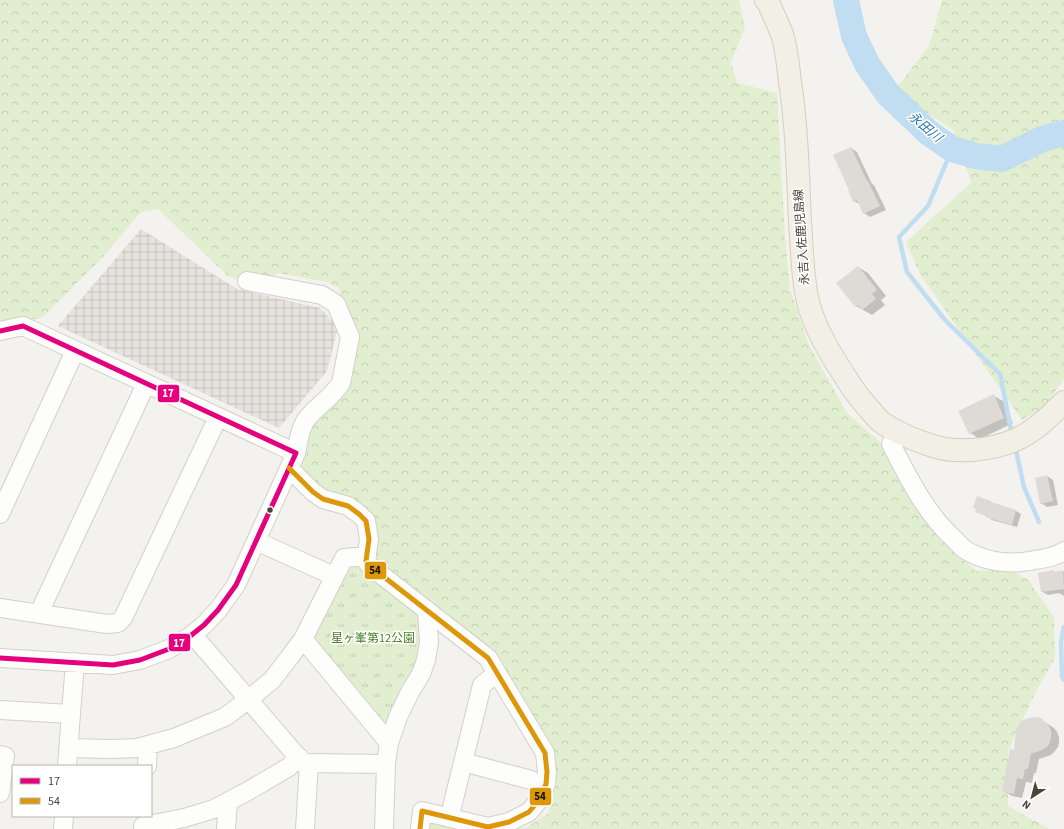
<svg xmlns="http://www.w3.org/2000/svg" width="1064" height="829" viewBox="0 0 1064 829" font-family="'Source Sans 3','Noto Sans JP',sans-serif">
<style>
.industrial{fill:url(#industrial-grid)}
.forest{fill:url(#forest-crowns)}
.park{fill:url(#park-tufts)}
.shadow{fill:#0003}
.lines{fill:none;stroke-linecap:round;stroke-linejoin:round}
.stream{stroke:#c0ddf1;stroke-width:4.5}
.river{stroke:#c0ddf1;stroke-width:26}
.building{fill:#dedbd6}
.minor-casing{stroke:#d2d0cb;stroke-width:20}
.major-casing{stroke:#d6cebb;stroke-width:24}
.minor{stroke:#fdfdfc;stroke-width:18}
.major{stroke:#f2efe6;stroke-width:22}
.bus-1-casing{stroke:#fff;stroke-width:8}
.bus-2-casing{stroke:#fff;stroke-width:8}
.bus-1{stroke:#e5007d;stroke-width:5}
.bus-2{stroke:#dd9709;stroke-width:5}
.bus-dot{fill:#4b4439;stroke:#fff;stroke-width:1.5}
.labels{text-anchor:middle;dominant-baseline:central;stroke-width:3;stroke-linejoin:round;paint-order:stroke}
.street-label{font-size:12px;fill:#4b4439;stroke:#fff}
.park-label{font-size:12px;fill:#4a7f2a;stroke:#fff}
.water-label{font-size:13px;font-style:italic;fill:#2e7ab2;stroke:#fff}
.line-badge{stroke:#fff;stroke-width:1.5}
.badge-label{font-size:11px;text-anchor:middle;font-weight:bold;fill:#fff}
.pale-badge-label{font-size:11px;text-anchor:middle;font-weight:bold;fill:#111}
</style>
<defs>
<pattern id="industrial-grid" width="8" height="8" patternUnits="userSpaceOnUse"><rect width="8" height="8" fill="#e6e2de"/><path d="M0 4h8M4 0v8" fill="none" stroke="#c7c3bf"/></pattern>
<pattern id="forest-crowns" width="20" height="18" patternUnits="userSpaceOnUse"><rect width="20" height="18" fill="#e1eecf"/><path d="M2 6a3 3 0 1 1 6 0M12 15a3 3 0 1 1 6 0" fill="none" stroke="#c3cdb2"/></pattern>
<pattern id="park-tufts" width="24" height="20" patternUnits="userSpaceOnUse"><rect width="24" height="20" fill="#e1eecf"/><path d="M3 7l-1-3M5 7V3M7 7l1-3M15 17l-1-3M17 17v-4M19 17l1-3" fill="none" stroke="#c3cdb2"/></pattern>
</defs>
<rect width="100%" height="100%" fill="#f4f2ee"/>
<path class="industrial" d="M141,229L237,289L320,308L338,327L327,371L279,428L58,326Z"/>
<path class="forest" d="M0,0H739L745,28L731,62L737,83L777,93L785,237L790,289L808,343L847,413L879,441L916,504L938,537L976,571L1009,569L1028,580L1054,617L1055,658L1035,693L1008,751V806L1049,829H512L525,828L549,813L551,775L544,739L484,643L377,565L371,556L377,540L320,491L299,465L303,433L354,340L339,288L327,282L279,273L250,287L227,275L158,209L141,212L102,258L43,317L0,326Z
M942,0H1064V379L1045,406L1022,420L920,274L906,242L971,183L953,130L894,91L929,46Z
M437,821L483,829H427L428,825Z"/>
<path class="park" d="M348,564H353L417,609L423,644L414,672L390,726L384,727L312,636Z"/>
<path class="shadow" d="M851,148L857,152L872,184L874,185L886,210L870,217L864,213L861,205L854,201Z
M858,267L868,273L886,296L881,300L885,305L872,315L856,306Z
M994,396L1003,401L1013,423L980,439L970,433Z
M1047,476L1053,480L1058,505L1047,507L1041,503Z
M988,500L994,504L1016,511L1021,514L1017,527L992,520L987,516L976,511Z
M1063,571L1064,572V596L1059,593L1048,595L1041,591Z
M1040,719L1054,728L1057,732L1059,737V742L1058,747L1055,751L1051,755L1039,759L1036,773H1034L1032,783L1026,782L1022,798L1012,796L1003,791L1015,751Z"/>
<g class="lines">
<path class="stream" d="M952,149L928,206L899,237L907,272L945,320L1000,374L1012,435
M1015,446L1024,487L1039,522
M1064,627L1061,642L1062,676L1064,680"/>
<path class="river" d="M846,0L854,36L867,64L888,94L929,133L952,149L976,156L1002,159L1042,139L1064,133"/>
</g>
<path class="building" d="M851,147L867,181H868L880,206L863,214L857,200L853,202L848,190H849L833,155Z
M858,266L877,290L872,294L876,299L862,310L858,305L855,307L836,283Z
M994,394L1004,418L969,434L958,411Z
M1047,475L1053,501L1040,504L1035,478Z
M977,496L988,500V501L1016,510L1012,525L985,517L986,516L975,512L976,509L973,508Z
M1054,570V572L1063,570L1064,589L1041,592L1038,573Z
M1035,717L1041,718L1049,726L1051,731V737L1050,742L1047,747L1042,750L1031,754L1028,769H1025L1023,779L1017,778L1014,794L1002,792L1010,749L1014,750L1016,730L1019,724L1023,720L1029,718Z"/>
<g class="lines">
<g class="minor-casing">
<path id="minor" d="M247,281L322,295L336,304L350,337L341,383C333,396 320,404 310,415C300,425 299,440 296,453
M0,331L23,326L296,453L236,585L218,610L204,625L189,637L169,649L140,660L113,665L0,658
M898,433L891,444C908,477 925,512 953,538C957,541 960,546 964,549C982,561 1008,565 1029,561C1041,559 1054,558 1064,551
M289,468L313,492L323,499L348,506L359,514L366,521L369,539L366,561L370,566L488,658L545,753L547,772L546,784L539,800L529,812L509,822L488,827L422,811L420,829
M0,514L75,351
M256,541L334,576
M0,608L107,624L118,623L123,618L218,417
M39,613L146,384
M193,635L303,763L386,764
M303,639L389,743
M0,710L71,714
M69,748L112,749L137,748L174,738L225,717L249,699L272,680L289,658L303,639L344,558L367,556
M0,755L5,756L0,793
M463,762L531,780
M67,766L75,662
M147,766L148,745
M452,807L482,685L497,673
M143,826L184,818L214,809L248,791L289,767L299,757
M63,829L64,816
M226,829L228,802
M305,829L309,763
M384,829L386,764L389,743L398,717L410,692L421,674L426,660L429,642L427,610"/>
</g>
<g class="major-casing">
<path id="major" d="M766,0L769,4C773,14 778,24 782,34C787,49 788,66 790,82C797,128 798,175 800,222C802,249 802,276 808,302C815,329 831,355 846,378C853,390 862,401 871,411C874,415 877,418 880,421C896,433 914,440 933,446C957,454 992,450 1015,440C1034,432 1050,416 1064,402"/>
</g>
<use href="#minor" class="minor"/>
<use href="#major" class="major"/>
<g class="bus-1-casing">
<path id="bus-1" d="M0,331L23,326L296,453L236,585L218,610L204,625L189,637L169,649L140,660L113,665L0,658"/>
</g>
<g class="bus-2-casing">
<path id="bus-2" d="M289,468L313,492L323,499L348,506L359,514L366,521L369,539L366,561L370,566L488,658L545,753L547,772L546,784L539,800L529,812L509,822L488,827L422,811L420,829"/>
</g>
<use href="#bus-1" class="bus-1"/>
<use href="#bus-2" class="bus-2"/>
</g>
<circle class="bus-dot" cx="270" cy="510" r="3.5"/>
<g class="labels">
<g class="street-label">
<text transform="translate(802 237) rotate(-94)">永吉入佐鹿児島線</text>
</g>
<g class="park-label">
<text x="373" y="638">星ヶ峯第12公園</text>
</g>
<g class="water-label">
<text transform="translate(925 127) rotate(40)">永田川</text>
</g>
</g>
<g class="line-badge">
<rect x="157" y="384" width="23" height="19" rx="4" fill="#e5007d"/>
<rect x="364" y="561" width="23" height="19" rx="4" fill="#dd9709"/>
<rect x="168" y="633" width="23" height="19" rx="4" fill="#e5007d"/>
<rect x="529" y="787" width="23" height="19" rx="4" fill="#dd9709"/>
</g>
<g class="badge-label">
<text x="168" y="397">17</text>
<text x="179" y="647">17</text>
</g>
<g class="pale-badge-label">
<text x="375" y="574">54</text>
<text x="540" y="800">54</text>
</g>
<rect x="12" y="765" width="140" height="52" fill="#ffffff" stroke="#b7b4b0"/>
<rect x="20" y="778" width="20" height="6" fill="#e5007d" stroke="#b7b4b0"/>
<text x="48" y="785" font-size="12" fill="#4b4439">17</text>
<rect x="20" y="798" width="20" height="6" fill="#dd9709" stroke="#b7b4b0"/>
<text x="48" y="805" font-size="12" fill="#4b4439">54</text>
<g transform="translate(1032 797) rotate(216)" stroke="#ffffff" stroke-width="3" paint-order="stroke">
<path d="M0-3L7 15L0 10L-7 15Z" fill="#4b4439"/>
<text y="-6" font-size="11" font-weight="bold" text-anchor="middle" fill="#4b4439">N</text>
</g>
</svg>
